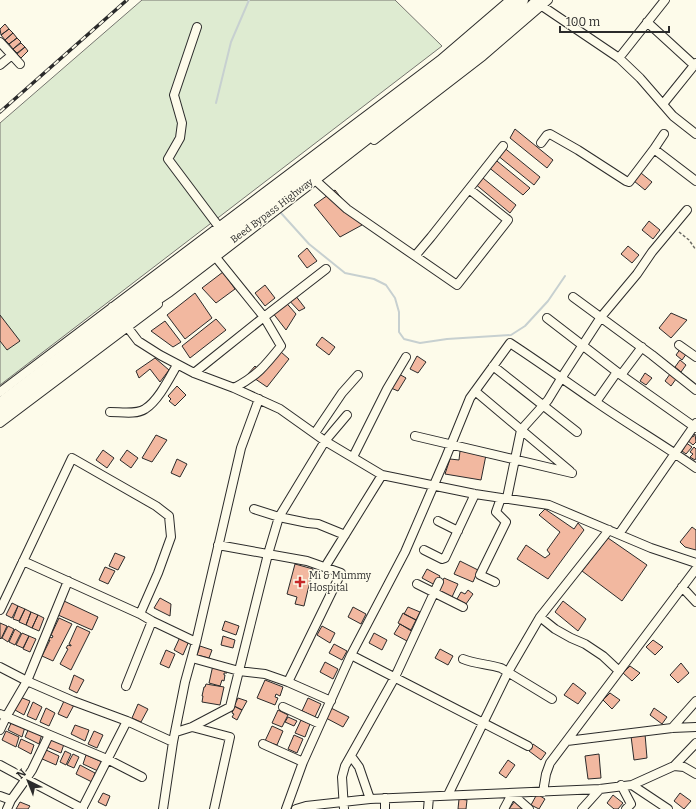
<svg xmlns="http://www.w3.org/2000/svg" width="696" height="809" viewBox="0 0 696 809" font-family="Bitter,serif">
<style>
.green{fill:#deebd1;stroke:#74746e}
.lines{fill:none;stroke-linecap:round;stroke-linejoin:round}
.stream{stroke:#c7d0d0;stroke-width:2}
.building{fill:#f2b8a0;stroke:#2b2b2b}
.minor-casing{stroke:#2b2b2b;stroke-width:10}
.highway-casing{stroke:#2b2b2b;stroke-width:14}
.path{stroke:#6a6964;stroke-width:1.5;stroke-dasharray:3 2;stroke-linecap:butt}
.minor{stroke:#fdfbea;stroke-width:8}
.highway{stroke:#fdfbea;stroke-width:12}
.rail-casing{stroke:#2b2b2b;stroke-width:3.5}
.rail{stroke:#fdfbea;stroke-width:2;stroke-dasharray:6;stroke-linecap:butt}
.poi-dot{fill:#c62828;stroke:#fdfbea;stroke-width:1.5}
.labels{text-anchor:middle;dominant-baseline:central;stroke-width:3;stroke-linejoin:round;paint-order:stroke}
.street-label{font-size:10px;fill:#2b2b2b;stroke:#fdfbea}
.poi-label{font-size:10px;fill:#2b2b2b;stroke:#fdfbea;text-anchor:start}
</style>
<rect width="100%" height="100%" fill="#fdfbea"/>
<path class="green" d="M142,0H395L442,46L0,385V123Z"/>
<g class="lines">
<path class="stream" d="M216,103L231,42L249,0
M281,213L309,244L345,273L374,279L386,285L395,298L399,312V332L404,339L420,343L447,339L511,335L525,326L548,301L565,276"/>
</g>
<path class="building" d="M5,24L9,29L1,35L0,29Z
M9,29L13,33L5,40L1,35Z
M13,33L17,38L9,44L5,40Z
M17,38L21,42L13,49L9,44Z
M21,43L25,47L17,53L13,49Z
M25,47L28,51L21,58L17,54Z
M515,129L553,160L547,168L510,138Z
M502,146L540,177L534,185L497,155Z
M492,157L530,188L523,195L487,166Z
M641,173L652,182L645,190L634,181Z
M478,174L516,205L510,213L474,183Z
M335,190L362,225L340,237L314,205Z
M649,221L660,230L653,239L642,230Z
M628,246L639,255L632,263L621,254Z
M307,248L317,261L307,268L298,256Z
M223,272L235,289L216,303L202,288Z
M265,285L275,298L265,306L255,293Z
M292,291L305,308L299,311L285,296Z
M195,293L212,318L185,339L167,315Z
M283,299L296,314L286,330L269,308Z
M671,313L687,320L671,338L659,328Z
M0,315L20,341L7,350L0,341Z
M216,319L226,330L190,358L182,346Z
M165,321L181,342L173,347L151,331Z
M322,337L335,347L329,355L316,345Z
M681,348L687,353L682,360L676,355Z
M272,351L281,352L289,359L267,387L248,374L255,366L258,369Z
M417,356L426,362L418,373L410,369Z
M155,358L169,370L160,382L150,369L139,378L136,371Z
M680,360L686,365L681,372L675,367Z
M645,373L652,378L646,385L640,381Z
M399,374L406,378L398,391L391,388Z
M670,374L676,379L671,386L665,381Z
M177,386L186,395L175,406L169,401L171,399L168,396Z
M695,434L696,442L693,445L687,440L690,435L693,437Z
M156,435L167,440L152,462L142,458Z
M685,442L692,447L686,454L682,451L684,448L682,446Z
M694,447L696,449V458L695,460L690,457L693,454L690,452Z
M103,450L114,458L107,468L96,460Z
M127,450L138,458L131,468L120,460Z
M460,451L486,455L481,480L445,474L450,459L459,460Z
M177,459L187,464L180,477L171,473Z
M545,509L574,529L578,523L584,530L548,579L517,559L526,545L545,558L550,554L547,550L560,532L539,515Z
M692,527L696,530V550L685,547L680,542Z
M608,538L647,565L622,601L582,571Z
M115,553L125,557L118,570L109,566Z
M460,561L478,570L473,582L454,574Z
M295,564L313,569L304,606L295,604L297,597L287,594Z
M105,567L115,571L108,584L99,580Z
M427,569L440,576L435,585L422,578Z
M444,578L458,584L452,597L438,590Z
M468,590L473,594L466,604L457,599L461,592L465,594Z
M160,598L171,604L170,616L154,608Z
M64,601L98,617L92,630L58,615Z
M563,601L586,619L578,631L555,612Z
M12,603L18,606L12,618L6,615Z
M18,606L25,609L19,621L13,619Z
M353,607L366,614L361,624L348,617Z
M408,607L420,612L416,620L404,614Z
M25,609L31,612L26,625L19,622Z
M31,612L38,615L32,628L26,625Z
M403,613L416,620L411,630L398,623Z
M38,615L44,618L39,631L32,628Z
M59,618L72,624L53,661L42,656L50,640H48L50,637L52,638L53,636L51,635Z
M225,621L239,626L236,635L222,630Z
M0,623L7,626L1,639L0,638Z
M400,624L413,632L407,641L394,634Z
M8,626L14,629L8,642L2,638Z
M77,626L90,632L71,670L60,664L68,649L66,648L68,645L71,646V645L69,644Z
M322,626L335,633L330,643L317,635Z
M15,629L21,633L15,645L9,642Z
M22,633L29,636L23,648L16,645Z
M374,633L387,640L382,650L369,643Z
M29,636L36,639L30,652L23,649Z
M223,636L235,640L233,648L221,645Z
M180,637L189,641L183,655L174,650Z
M653,640L663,647L655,655L646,647Z
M334,644L347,651L342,660L329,653Z
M200,646L212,650L209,658L197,655Z
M440,649L453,656L448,665L435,658Z
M166,650L175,654L169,668L160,664Z
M325,662L338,669L333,679L320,672Z
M681,663L689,673L678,683L670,675Z
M213,665L228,668L227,673H224V675H225L224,681L222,680L220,686L209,683Z
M630,666L640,673L632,681L623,673Z
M74,675L84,680L77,693L69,689Z
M265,680L283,687L280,696L276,694L275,697L278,698L275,705L257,698Z
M573,683L586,693L578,704L564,695Z
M206,684L224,687L220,705L202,702L203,696H202L204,687H205Z
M610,693L620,700L612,709L603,700Z
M20,697L30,701L24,715L15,710Z
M238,698L247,701L242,710L234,706Z
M308,698L321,704L315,717L302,711Z
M64,701L74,705L67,718L58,714Z
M33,702L42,707L36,720L27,716Z
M138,704L148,709L141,722L132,718Z
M234,706L242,710L237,720L232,717L234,714L232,713L233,710H232Z
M46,708L55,713L49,726L40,722Z
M331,708L349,717L343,727L326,718Z
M654,708L667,717L662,724L650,715Z
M278,710L288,715L282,727L272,723Z
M288,717L297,721L294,726L285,722Z
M301,720L310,724L305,737L295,733Z
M12,721L25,727L22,737L8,730Z
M75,725L89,730L85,741L71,734Z
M272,726L283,731L277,745L265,741Z
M29,728L42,734L39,744L25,737Z
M6,731L19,737L16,747L2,740Z
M94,731L103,735L97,748L88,744Z
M645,734L647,758L634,760L631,736Z
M294,735L303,739L297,753L288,749Z
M51,738L64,744L61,753L47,747Z
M21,739L34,745L31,754L18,747Z
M533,744L546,753L541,760L529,751Z
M44,749L59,756L56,765L40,758Z
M65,751L71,754L66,765L60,762Z
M73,754L79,757L74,768L67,765Z
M599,754L601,778L588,779L585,756Z
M86,755L102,762L98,771L83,764Z
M508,760L515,765L506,778L499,773Z
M80,765L95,773L92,782L76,774Z
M103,793L110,796L106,806L98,802Z
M680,793L691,801L684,809L674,801Z
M537,794L545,799L539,809L531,805Z
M613,795L623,803L618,809H614L607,803Z
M459,799L467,800L466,809H458Z
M515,801L525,809H509Z
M20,802L30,806L28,809H16Z"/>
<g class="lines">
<g class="minor-casing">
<path id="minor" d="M542,6L619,58L640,78L673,116L696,134
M647,22L694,65
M197,27L174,95L182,123L180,138L168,159L222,231
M0,42L20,64
M619,58L665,0
M0,65L12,55
M663,104L696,63
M374,140L483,56L548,0
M541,143L547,135L550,134L578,150L626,181L629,182L654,149L664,134
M654,149L696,181
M314,179L347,209L415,256L431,237L503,146
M415,256L457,285L508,220L469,189
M573,297L652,355L696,390
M112,307L138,341L160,355L194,373L234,388L280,409L325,441L382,475L475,494L549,505L651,548L696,563
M547,318L621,375L696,428
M679,345L696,357
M493,366L577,432
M194,373L264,317L214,255
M621,375L642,347
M234,388C257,376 265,366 281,346L264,317L326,269
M475,391L570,471
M0,392L440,60L510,0
M596,402L617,372
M110,412C121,412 136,415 145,409C158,401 169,379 177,365
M0,423L158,304
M315,433L342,393L358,375
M415,436L572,473
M353,457L387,389L406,357
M507,498L521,430L548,400L562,377L601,317L637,274L652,252L687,210
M254,509L279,517L308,523L318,524L345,535
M438,521L458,531
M619,534L696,423
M218,545L307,561L341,573L288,682
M424,550L442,559L445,558L475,494
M325,567L382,475
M495,582L480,575L506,522L496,512L501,498
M417,584L463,607
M682,587L696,602
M0,610L72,458L156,506L169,516L171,537L158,573L140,614L23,561
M140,614L152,621L196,642
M540,617L555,629L571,638L585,644L603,656L619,671
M351,655L528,746
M192,658L239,671L265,674L288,682L331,701
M463,659C475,664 488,664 501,668L552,699
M0,667L27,681L68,581
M126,686L152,621
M283,707L320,724
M0,714L107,759L142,777
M192,727L230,737L214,809
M672,728L696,701
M0,730L6,717L27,681L73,701L127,721L173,742
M176,732L192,727L230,707L268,554L279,517L325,441L347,415
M567,741L672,728L696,727
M263,744L303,762
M351,756L359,767L370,799
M0,765L26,779L32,770L49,735
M674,766L696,743
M621,785L631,804L626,809
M632,785L668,809
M543,792L546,774L550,763L696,569
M448,795L508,672L540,617L609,530
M0,796L11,800
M385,798V809
M7,809L11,800L26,779L83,809
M82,809L127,721
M163,809L173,742L185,682L196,642L241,448L259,399
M286,809L303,762L351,655L405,552L446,457L470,398L510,343C539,362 567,382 596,402C629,425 664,445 696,468
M296,809L306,806L370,799L600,789L632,785L674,766L684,767L696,774
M344,809L342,777L345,766L395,677L439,582
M428,809L429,797
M504,809L512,794L529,809
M582,809L600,789"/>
</g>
<g class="highway-casing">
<path id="highway" d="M0,404L463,51L522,0
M0,415L123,321L168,291L314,179L481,49L530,9L539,0"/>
</g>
<path class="path" d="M679,232L689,240L696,250"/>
<use href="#minor" class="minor"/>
<use href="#highway" class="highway"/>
<g class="rail-casing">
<path id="rail" d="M0,112L127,0"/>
</g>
<use href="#rail" class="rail"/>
</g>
<path class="poi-dot" d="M298 576h4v4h4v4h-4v4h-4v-4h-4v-4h4z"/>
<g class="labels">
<g class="street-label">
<text transform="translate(272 211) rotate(-37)">Beed Bypass Highway</text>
</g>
<g class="poi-label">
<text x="309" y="576">Mi &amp; Mummy<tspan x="309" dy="12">Hospital</tspan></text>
</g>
</g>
<g transform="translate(28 781) rotate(317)" stroke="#fdfbea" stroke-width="3" paint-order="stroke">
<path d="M0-3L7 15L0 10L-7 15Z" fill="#2b2b2b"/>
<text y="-6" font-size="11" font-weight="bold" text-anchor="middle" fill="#2b2b2b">N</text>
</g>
<path d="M560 26v6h109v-6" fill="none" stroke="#2b2b2b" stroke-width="2"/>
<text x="566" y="26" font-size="12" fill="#2b2b2b" stroke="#fdfbea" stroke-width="3" paint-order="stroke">100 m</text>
</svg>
